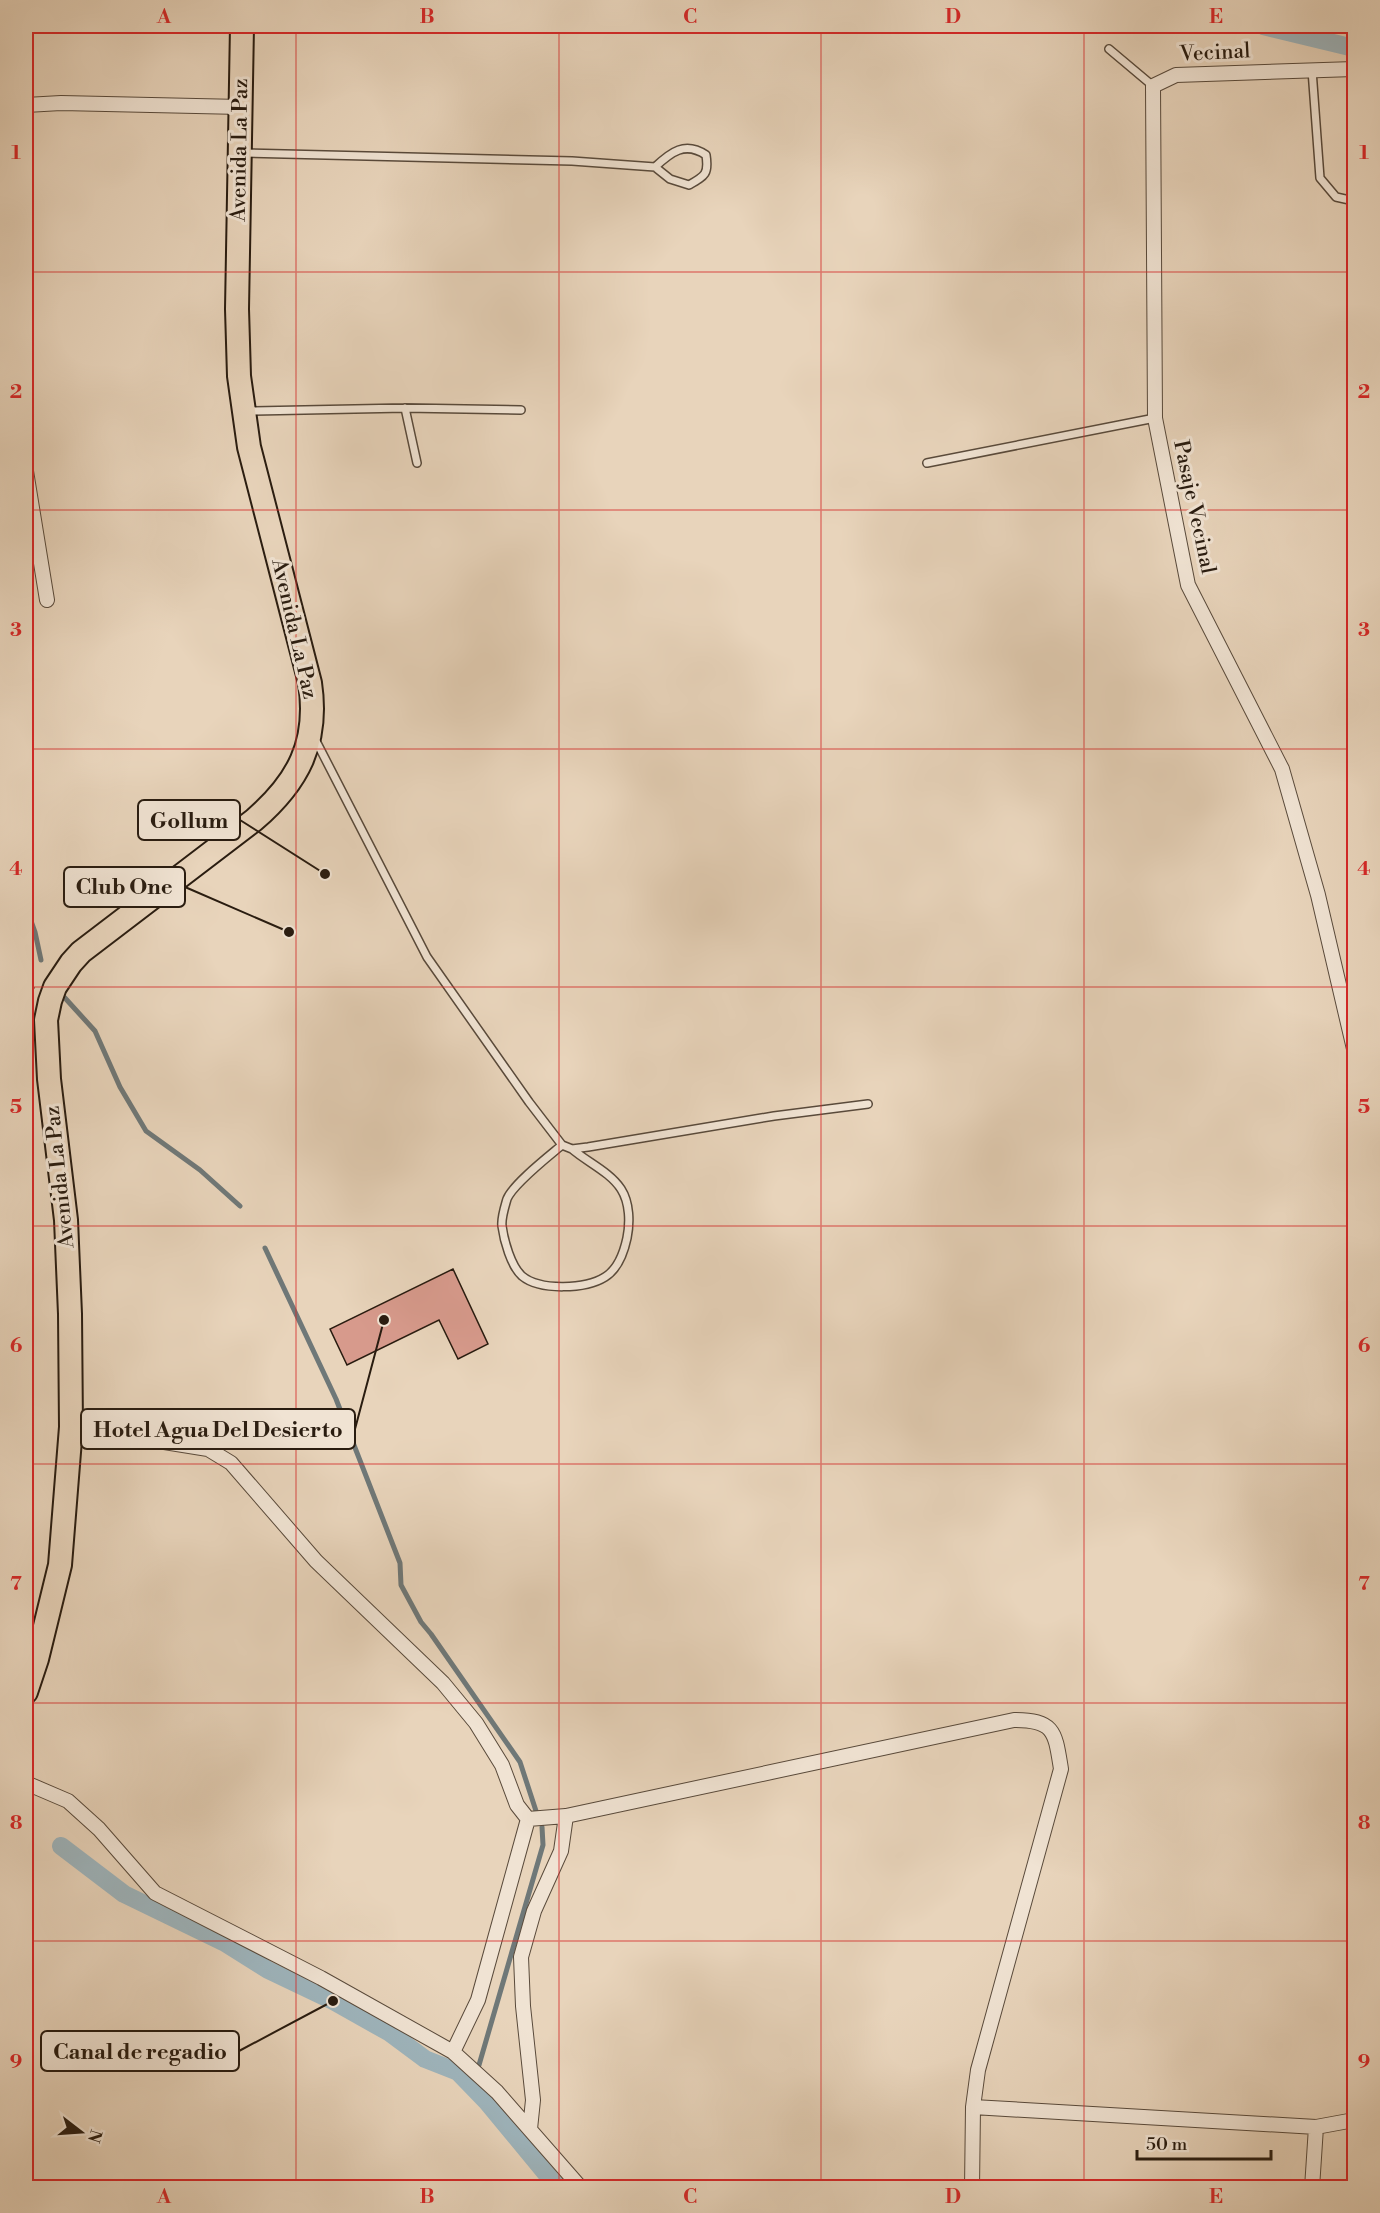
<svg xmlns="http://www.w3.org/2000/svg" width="1380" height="2213" viewBox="0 0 1380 2213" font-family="'Libre Bodoni',serif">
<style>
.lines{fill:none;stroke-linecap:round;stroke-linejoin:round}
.stream{stroke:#6f7878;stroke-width:5}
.canal{stroke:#9eb5bd;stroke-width:18}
.building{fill:#d79a8c;stroke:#291c10;stroke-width:1.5}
.service-casing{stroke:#594a3b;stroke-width:10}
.minor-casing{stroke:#594a3b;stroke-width:16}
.primary-casing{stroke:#291c10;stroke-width:26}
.path{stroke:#291c10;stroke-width:3;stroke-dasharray:4.5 3;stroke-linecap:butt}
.service{stroke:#f0e3d3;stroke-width:7}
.minor{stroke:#f0e3d3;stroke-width:14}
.primary{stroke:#e8d4bb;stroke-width:22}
.grid{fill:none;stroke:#d62828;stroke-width:1.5;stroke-opacity:0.55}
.labels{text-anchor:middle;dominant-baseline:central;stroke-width:6;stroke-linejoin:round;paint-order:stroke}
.street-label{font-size:21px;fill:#291c10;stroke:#f0e3d3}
.leader{fill:none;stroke:#291c10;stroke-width:2}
.callout-dot{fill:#291c10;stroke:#f0e3d3;stroke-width:2}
.callout{fill:#f0e3d3;stroke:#291c10;stroke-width:2}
.callout-label{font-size:22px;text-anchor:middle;font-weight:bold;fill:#291c10}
.neatline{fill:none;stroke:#d62828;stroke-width:2}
.grid-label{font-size:20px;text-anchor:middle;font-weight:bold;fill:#d62828}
</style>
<rect width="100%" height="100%" fill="#e8d4bb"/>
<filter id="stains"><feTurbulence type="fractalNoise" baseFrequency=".00333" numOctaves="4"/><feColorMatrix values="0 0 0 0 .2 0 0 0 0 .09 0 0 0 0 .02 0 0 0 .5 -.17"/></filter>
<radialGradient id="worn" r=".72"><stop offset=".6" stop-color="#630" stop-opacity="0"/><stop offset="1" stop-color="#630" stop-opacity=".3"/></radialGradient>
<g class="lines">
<path class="stream" d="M26,907L35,932L41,960
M65,998L95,1031L120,1087L146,1131L200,1170L240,1206
M265,1248L336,1399L400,1563L401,1585L421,1622L431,1634L520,1762L537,1814
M479,2065L543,1845L542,1827
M473,2088L475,2083"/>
<path class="canal" d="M1263,26L1354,48
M61,1846L124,1894L225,1943L268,1970L333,2001L390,2033L425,2059L458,2072L487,2102L558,2188"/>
</g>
<path class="building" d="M453,1269L488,1344L458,1359L439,1320L347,1365L330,1329Z"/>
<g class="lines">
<g class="service-casing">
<path id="service" d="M1109,49L1153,86
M1312,70L1320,178L1336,197L1354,201
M242,153L572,161L655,167L670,179L689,185C705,176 709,174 706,155C685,141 671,152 655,167
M405,408L417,463
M248,411L405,408L521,410
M927,463L1155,418
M315,739L427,957L529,1102L562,1145L572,1149L588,1147L774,1116L868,1104
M562,1145C549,1156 513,1184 507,1199C505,1206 501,1218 502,1226C504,1241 511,1266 522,1276C540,1291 586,1289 605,1277C618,1269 624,1252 627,1238C630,1223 630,1203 621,1189C610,1172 587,1162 572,1149"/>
</g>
<g class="minor-casing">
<path id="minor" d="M1354,69L1176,75L1153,86L1155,418L1188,585L1282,769L1318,895L1354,1049
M26,105L61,103L241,107
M26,471L47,600
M71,1427L208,1449L231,1463L316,1561L443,1683L476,1723L502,1765L517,1805L528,1819L478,2000L453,2052
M26,1783L68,1801L99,1829L155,1893L321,1978L453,2052L497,2092L581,2188
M528,1819L566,1816L1014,1720C1055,1720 1055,1732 1061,1769L978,2070L973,2107
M530,2129L533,2100L523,2006L521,1957L534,1911L561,1851L566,1816
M972,2188L973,2107L1316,2127L1354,2120
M1312,2188L1316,2127"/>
</g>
<g class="primary-casing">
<path id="primary" d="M26,1692L37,1659L60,1565L71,1427L70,1314L66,1220L49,1079L46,1020L50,1001L55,987L71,963L81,952L254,820C298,782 319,743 310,683L249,447L239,376L237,309L242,26"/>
</g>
<path class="path" d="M26,983L34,989"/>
<use href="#service" class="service"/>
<use href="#minor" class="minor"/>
<use href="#primary" class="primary"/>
</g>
<path class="grid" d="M296,26V2188M559,26V2188M821,26V2188M1084,26V2188M26,272H1354M26,510H1354M26,749H1354M26,987H1354M26,1226H1354M26,1464H1354M26,1703H1354M26,1941H1354"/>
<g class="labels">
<g class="street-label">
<text transform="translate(1215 53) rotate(-3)">Vecinal</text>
<text transform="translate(240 150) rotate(-89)">Avenida La Paz</text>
<text transform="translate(1194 507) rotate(78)">Pasaje Vecinal</text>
<text transform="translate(294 629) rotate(77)">Avenida La Paz</text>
<text transform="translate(60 1177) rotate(-96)">Avenida La Paz</text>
</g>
</g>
<path class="leader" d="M325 874L240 820M289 932L185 887M384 1320L355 1429M333 2001L239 2051"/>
<g class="callout-dot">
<circle cx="325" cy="874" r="6"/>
<circle cx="289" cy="932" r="6"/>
<circle cx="384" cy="1320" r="6"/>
<circle cx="333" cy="2001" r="6"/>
</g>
<g class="callout">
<rect x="138" y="800" width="102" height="40" rx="6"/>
<rect x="64" y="867" width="121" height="40" rx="6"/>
<rect x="81" y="1409" width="274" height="40" rx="6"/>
<rect x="41" y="2031" width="198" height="40" rx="6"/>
</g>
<g class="callout-label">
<text x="189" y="828">Gollum</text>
<text x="124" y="894">Club One</text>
<text x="218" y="1437">Hotel Agua Del Desierto</text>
<text x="140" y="2059">Canal de regadio</text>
</g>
<rect width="1380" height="2213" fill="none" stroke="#e8d4bb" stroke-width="66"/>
<g transform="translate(81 2132) rotate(107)" stroke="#f0e3d3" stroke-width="4.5" paint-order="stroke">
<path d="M0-4.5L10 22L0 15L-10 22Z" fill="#291c10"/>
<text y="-9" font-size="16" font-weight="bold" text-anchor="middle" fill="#291c10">N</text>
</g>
<path d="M1137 2150v9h134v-9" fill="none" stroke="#291c10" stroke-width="3"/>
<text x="1146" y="2150" font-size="18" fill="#291c10" stroke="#f0e3d3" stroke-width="4.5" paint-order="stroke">50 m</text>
<rect x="33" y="33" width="1314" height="2147" class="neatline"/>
<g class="grid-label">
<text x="164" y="23">A</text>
<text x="427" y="23">B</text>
<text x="690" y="23">C</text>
<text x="953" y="23">D</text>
<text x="1216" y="23">E</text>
<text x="16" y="159">1</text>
<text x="1364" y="159">1</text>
<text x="16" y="398">2</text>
<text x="1364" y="398">2</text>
<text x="16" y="636">3</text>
<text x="1364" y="636">3</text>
<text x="16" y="875">4</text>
<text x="1364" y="875">4</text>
<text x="16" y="1113">5</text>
<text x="1364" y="1113">5</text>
<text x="16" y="1352">6</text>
<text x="1364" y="1352">6</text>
<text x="16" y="1590">7</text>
<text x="1364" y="1590">7</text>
<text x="16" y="1829">8</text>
<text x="1364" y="1829">8</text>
<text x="16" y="2068">9</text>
<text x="1364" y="2068">9</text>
<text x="164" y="2203">A</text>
<text x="427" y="2203">B</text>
<text x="690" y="2203">C</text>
<text x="953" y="2203">D</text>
<text x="1216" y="2203">E</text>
</g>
<rect width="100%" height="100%" filter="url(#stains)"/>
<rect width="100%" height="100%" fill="url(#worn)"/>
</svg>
